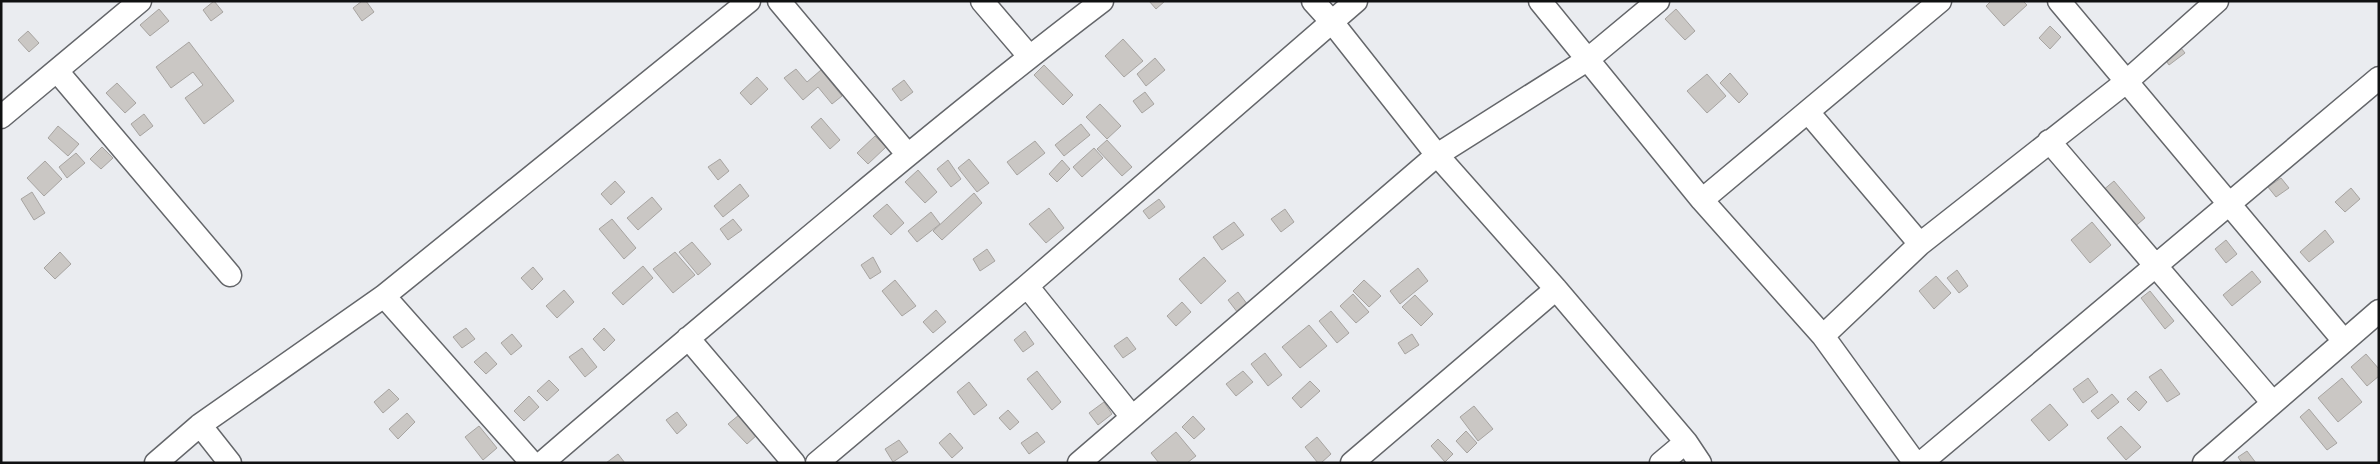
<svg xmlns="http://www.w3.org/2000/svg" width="2380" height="464" viewBox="0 0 2380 464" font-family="Signika,sans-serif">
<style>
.building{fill:#cac7c4;stroke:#a7a4a1}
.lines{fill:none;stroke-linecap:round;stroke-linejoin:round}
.street-casing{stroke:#64666a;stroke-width:25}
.street{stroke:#fff;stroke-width:22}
</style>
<rect width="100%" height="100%" fill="#eaecf0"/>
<path class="building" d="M214,1L223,12L211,21L203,10Z
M362,1H366L374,12L362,21L353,8Z
M1149,1H1165L1156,9Z
M1991,1H2023L2027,5L2004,26L1986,6Z
M159,9L169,21L150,36L140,25Z
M1676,9L1695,31L1685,40L1665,19Z
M2050,26L2061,37L2050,49L2039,38Z
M28,31L39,43L29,52L18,40Z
M1123,39L1143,61L1124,77L1105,56Z
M189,42L234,101L204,124L185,98L203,85L193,72L171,88L156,67Z
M2177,43L2185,53L2169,65L2162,55Z
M1155,58L1165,70L1146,86L1137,74Z
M1044,65L1073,95L1063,105L1034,75Z
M796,69L807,82L821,70L842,96L832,104L818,87L803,100L784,78Z
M1730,73L1748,94L1739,103L1720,83Z
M1707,74L1726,96L1707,113L1687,91Z
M757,77L768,89L751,105L740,93Z
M904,80L913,92L901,101L892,89Z
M117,83L136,103L125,113L106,93Z
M1145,92L1154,104L1142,113L1133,101Z
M1100,104L1121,126L1107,139L1086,117Z
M144,114L153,126L140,136L131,124Z
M821,118L840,140L830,149L811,127Z
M1081,124L1090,135L1064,156L1055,145Z
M58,126L79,144L68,156L48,138Z
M875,136L886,147L868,164L857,153Z
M1107,140L1132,167L1122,176L1097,149Z
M1035,141L1045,153L1017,175L1007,162Z
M102,147L113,158L101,169L90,159Z
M1094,148L1103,158L1082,177L1073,167Z
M76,153L85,163L67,178L59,167Z
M720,159L729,171L718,180L708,167Z
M969,159L989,183L977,192L958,168Z
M948,160L961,179L951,187L937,169Z
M1062,160L1070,169L1057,182L1049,174Z
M45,161L62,179L44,196L27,178Z
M918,170L937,192L925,203L905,182Z
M2281,178L2289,188L2276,197L2268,187Z
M615,181L625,192L611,205L601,194Z
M2114,181L2145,218L2127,233L2096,196Z
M740,184L749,196L723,217L714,206Z
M2351,188L2360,199L2345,212L2335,202Z
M32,192L45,213L34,220L21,199Z
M974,193L982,203L942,240L933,231Z
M652,197L662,209L638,230L627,218Z
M1159,199L1165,207L1149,219L1143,211Z
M887,204L904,223L891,235L873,216Z
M1049,208L1064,228L1046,243L1029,224Z
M1285,209L1294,222L1281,232L1271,219Z
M931,212L940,224L917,242L908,231Z
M612,219L636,248L624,259L599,229Z
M733,219L742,230L728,240L720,229Z
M1234,222L1244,235L1222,250L1213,237Z
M2092,222L2111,245L2090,263L2071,240Z
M2325,230L2334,242L2309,262L2300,252Z
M2226,240L2237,254L2226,263L2215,249Z
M692,242L711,264L698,275L679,252Z
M987,249L995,261L980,271L973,259Z
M60,252L71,264L55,279L44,268Z
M675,252L695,275L673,293L653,269Z
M873,257L881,272L870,279L861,265Z
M1204,257L1226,281L1201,304L1179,279Z
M643,266L653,278L623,305L612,293Z
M533,267L543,279L532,290L521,278Z
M1418,268L1428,281L1400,304L1390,291Z
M1957,270L1968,286L1959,293L1947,278Z
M2252,271L2261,282L2232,306L2223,295Z
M1936,276L1951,293L1934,309L1919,291Z
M895,280L916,306L902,316L882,291Z
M1364,280L1381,296L1369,307L1353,291Z
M564,290L574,302L557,318L546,306Z
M2150,291L2174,321L2165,329L2141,298Z
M1238,292L1251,309L1241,317L1228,300Z
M1353,294L1369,312L1356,323L1340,306Z
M1415,295L1433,314L1421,326L1402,307Z
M1182,302L1191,312L1176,326L1167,316Z
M936,310L946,322L933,333L923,322Z
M1331,311L1349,333L1337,343L1319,321Z
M1309,325L1327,346L1300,368L1282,347Z
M466,328L475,339L462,348L453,337Z
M604,328L615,340L604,351L593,339Z
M1025,331L1034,344L1023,352L1014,340Z
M512,334L522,346L511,355L501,343Z
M1412,334L1419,345L1405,354L1398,343Z
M1127,337L1136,349L1123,358L1114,346Z
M582,348L597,367L585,377L569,357Z
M486,352L497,364L486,374L474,362Z
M1265,353L1282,375L1268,386L1251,364Z
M2366,354L2379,369V376L2367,386L2351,367Z
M2161,369L2180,394L2167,402L2149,377Z
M1037,371L1061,402L1052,410L1027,379Z
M1243,371L1253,382L1236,396L1226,384Z
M2088,378L2098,392L2083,403L2073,389Z
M2342,378L2362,402L2338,422L2318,398Z
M549,380L559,390L547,401L537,391Z
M1310,381L1320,391L1301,408L1292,398Z
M969,382L987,405L974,415L957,392Z
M389,389L399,399L383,413L374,402Z
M2136,391L2147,402L2139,411L2127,399Z
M2112,394L2119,402L2098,419L2091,411Z
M529,396L539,407L524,421L514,411Z
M1104,402L1112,414L1098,425L1089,413Z
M2050,404L2068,425L2049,441L2031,420Z
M1474,406L1493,429L1478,441L1460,417Z
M2309,409L2337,443L2327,450L2300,417Z
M1008,410L1019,422L1010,430L999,418Z
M677,412L687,425L677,434L666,420Z
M407,413L415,422L398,439L389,429Z
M739,415L757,435L747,444L728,424Z
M1193,416L1205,429L1194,439L1182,427Z
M479,426L497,448L483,460L465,437Z
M2121,426L2141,447L2126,460L2107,438Z
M1466,431L1477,443L1467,453L1456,441Z
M1037,432L1045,442L1029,454L1021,443Z
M1176,432L1196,456L1187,463H1159L1151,453Z
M950,433L963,448L952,458L939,443Z
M1317,437L1331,454L1321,463H1318L1305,447Z
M1438,439L1453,454L1445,462L1431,446Z
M899,440L908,452L893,462L885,449Z
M2247,451L2256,463H2242L2238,457Z
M618,454L625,463H606Z"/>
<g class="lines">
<g class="street-casing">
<path id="street" d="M779,1L908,155
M982,1L1029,56
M1313,1L1332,22L1437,155L1556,289L1686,442L1700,463
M1540,1L1702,200L1823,336L1915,463
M2059,1L2344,341
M57,71L230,275
M1808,112L1920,244
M1,117L140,1
M2049,141L2273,403
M1702,200L1940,1
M1027,286L1132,417
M384,296L532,463
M1823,336L1920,244L2126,82L2217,1
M688,338L794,463
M200,425L230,463
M156,463L200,425L384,296L749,1
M542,463C642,377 742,293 843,209C928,138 1014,68 1102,1
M817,463L1027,286L1356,1
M1079,463L1437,155L1587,60L1658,1
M1352,463L1556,289
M1661,463L1686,442
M1921,463L2379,78
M2204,463L2379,311"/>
</g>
<use href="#street" class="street"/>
</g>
<rect width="2380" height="464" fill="none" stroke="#101112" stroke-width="5"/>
</svg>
